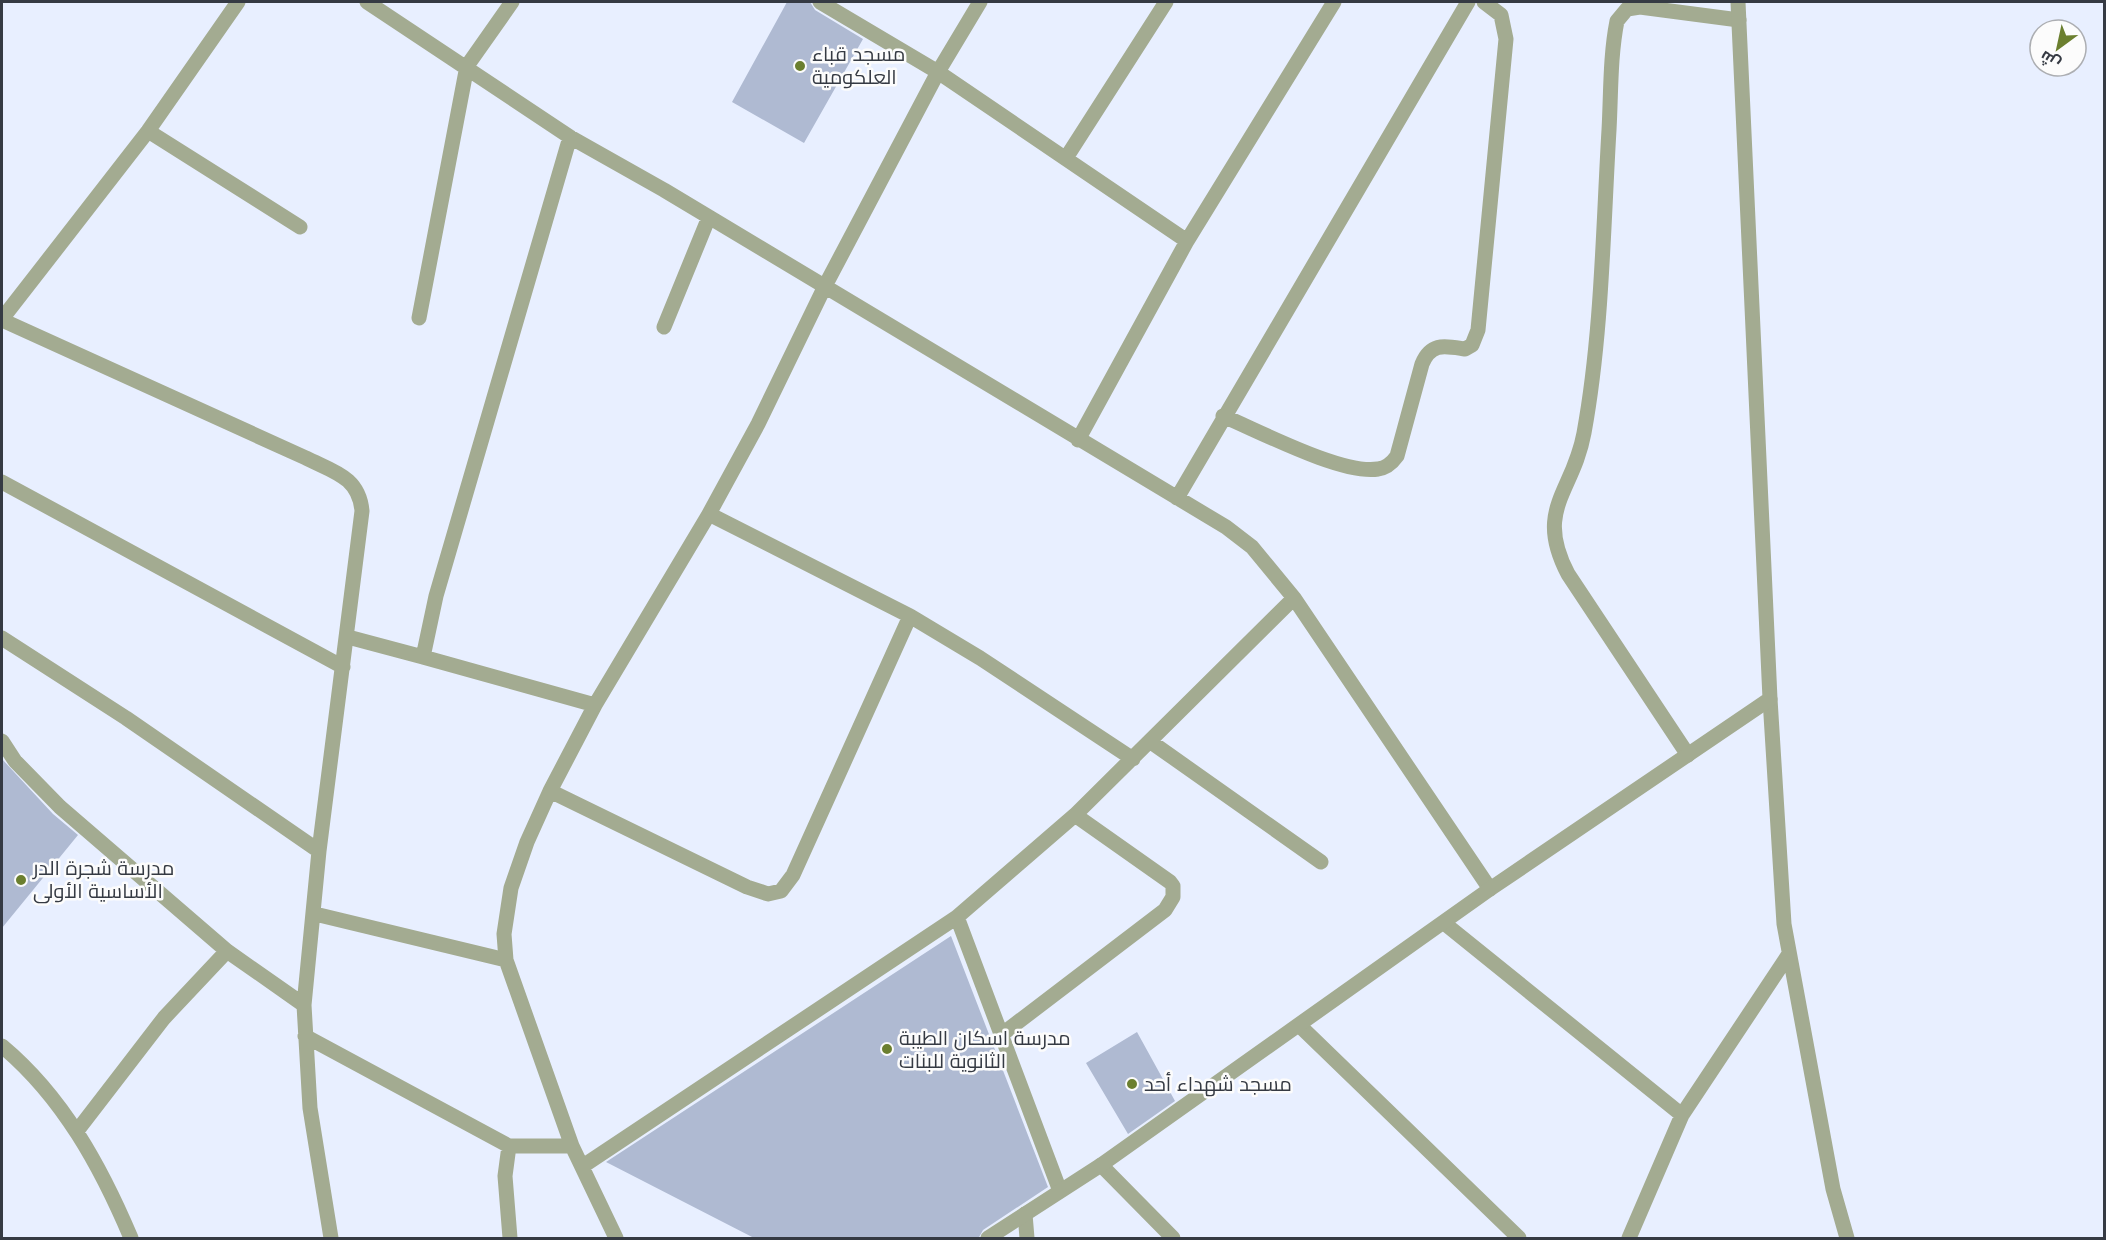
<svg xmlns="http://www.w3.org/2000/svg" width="2106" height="1240" viewBox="0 0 2106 1240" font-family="Inter,Cairo,sans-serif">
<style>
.building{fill:#afbad2}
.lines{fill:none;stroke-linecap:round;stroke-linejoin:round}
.minor{stroke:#a3ab91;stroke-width:15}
.tertiary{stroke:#a3ab91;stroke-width:15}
.poi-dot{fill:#6b7f2f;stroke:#fcfcfc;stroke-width:2}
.labels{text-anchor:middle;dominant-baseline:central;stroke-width:5;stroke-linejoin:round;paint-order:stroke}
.poi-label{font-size:20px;fill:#353a43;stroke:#fcfcfc;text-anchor:start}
</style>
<rect width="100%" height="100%" fill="#e8efff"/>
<path class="building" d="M787,2H810L815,10L863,39L804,143L732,102Z
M2,759L53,814L78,835L2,928Z
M951,936L1048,1187L983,1230L978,1239H756L606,1162Z
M1137,1032L1175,1101L1128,1134L1086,1063Z"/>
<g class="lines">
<path class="minor" d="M367,2L570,137L664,190L1226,527L1252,547L1294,598L1490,889
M820,2L938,72L1187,241
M148,131L300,227
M570,137L436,596L423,657L595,705
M1066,158L1166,2
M419,318L467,66L512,2
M2,319L148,131L238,2
M2,320L306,458C334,472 359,477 362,511L319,851L304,1005L310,1108L331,1238
M664,327L709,217
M1223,416C1259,431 1342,475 1378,469C1387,468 1392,463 1397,456L1422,364C1431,342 1445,346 1465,349L1472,345L1478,330L1506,39L1501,15L1484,2
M1078,440L1187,241L1334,2
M2,482L343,667
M1177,498L1468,2
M709,514L910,616L980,658L1133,759
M348,637L423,657
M2,638L126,718L319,851
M1770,699L1784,924L1833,1189L1847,1238
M2,741L15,761L60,807L227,951L304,1005
M1151,742L1321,862
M1688,755L1568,574C1534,509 1573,493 1584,433C1602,334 1603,230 1609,130C1611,94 1610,56 1617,21L1627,9L1640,7L1739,20
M550,791L747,887L768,894L781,891L793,875L910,616
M315,914L506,960
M957,917L1075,815L1294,598
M1444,923L1682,1115
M1300,1026L1519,1238
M1001,1035L1165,910L1173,897V886L1170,882L1075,815
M305,1036L509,1146
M2,1046C63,1097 101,1167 131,1238
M77,1131L164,1018L227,951
M1101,1165L1173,1238
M583,1166L957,917L1060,1191
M1025,1214L1027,1238
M510,1238L505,1176L509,1146H572
M616,1238L572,1146L506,960L504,934L511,888L527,842L550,791L595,705L709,514L758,424L825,286L938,72L980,2
M1629,1238L1682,1115L1789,954"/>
<path class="tertiary" d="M988,1238L1101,1165L1490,889L1770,699L1738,2"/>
</g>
<g class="poi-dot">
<circle cx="800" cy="66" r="6"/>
<circle cx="21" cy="880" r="6"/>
<circle cx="887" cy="1049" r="6"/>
<circle cx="1132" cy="1084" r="6"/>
</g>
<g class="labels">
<g class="poi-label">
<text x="812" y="54">مسجد قباء<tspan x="812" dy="23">العلكومية</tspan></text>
<text x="33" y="868">مدرسة شجرة الدر<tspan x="33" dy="23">الأساسية الأولى</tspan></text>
<text x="899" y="1038">مدرسة اسكان الطيبة<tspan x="899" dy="23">الثانوية للبنات</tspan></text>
<text x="1144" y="1084">مسجد شهداء أحد</text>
</g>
</g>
<rect width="2106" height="1240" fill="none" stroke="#353a43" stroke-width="6"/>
<g transform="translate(2058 48) rotate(213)"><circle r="28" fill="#fcfcfc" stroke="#acaeb2" stroke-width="1.5"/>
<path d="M0-4.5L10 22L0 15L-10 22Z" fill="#6b7f2f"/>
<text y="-9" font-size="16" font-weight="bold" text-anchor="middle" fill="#353a43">ش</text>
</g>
</svg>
